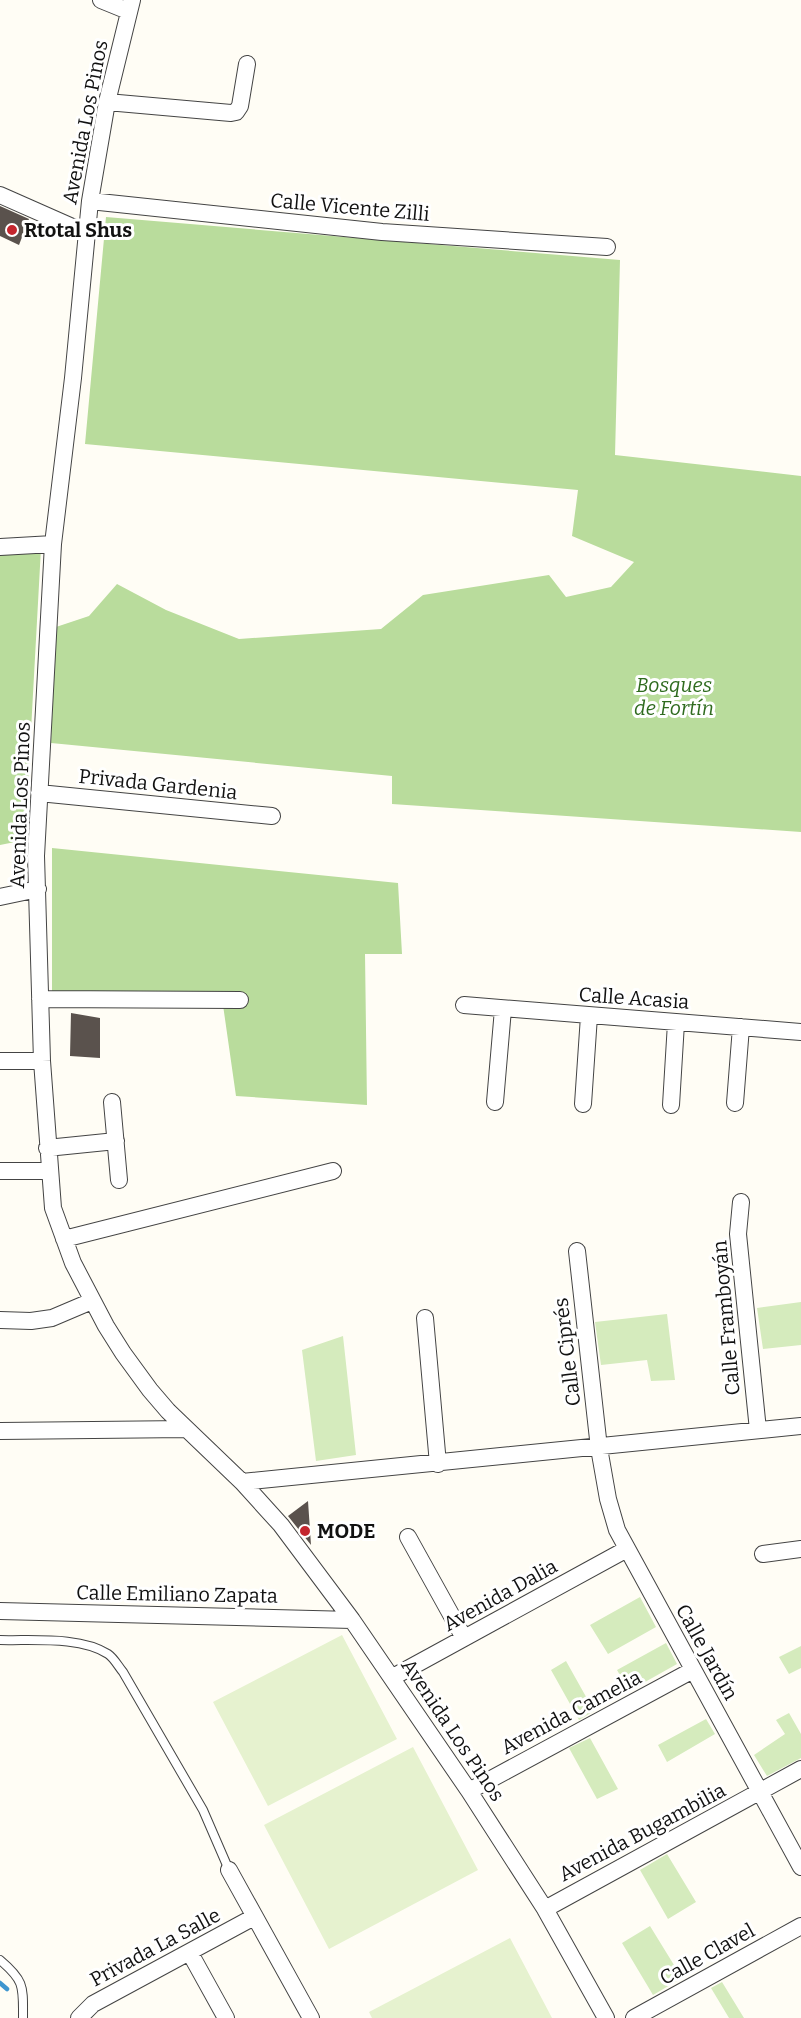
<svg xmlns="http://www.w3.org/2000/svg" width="801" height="2018" viewBox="0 0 801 2018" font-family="Bitter,serif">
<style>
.green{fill:#d5ebbd}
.forest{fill:#b9dc9c}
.pitch{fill:#e6f2cf}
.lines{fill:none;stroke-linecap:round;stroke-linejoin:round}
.stream{stroke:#3f96cf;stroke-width:4.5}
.building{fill:#5a524d}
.service-casing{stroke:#444;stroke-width:10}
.minor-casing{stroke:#444;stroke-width:18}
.service{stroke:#fff;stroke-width:8}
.minor{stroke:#fff;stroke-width:16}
.poi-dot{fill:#c4262e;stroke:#fff;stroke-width:2}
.labels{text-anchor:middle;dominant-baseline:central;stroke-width:6;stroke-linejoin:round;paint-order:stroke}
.street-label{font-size:20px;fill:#111;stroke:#fff}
.poi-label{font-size:20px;font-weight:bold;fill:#111;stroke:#fff;text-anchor:start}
.park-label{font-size:20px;font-style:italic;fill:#2f6b1f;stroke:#fff}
</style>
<rect width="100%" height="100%" fill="#fffdf5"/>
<path class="green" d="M801,1302V1345L763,1349L757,1308Z
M667,1314L675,1380L651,1381L647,1360L601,1365L595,1322Z
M343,1336L356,1455L316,1461L302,1350Z
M640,1597L656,1627L608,1654L590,1625Z
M666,1643L677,1664L629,1691L617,1670Z
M801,1646V1668L789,1674L779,1657Z
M566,1661L594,1711L579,1720L551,1670Z
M789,1713L801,1734V1758L767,1776L754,1755L785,1734L776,1720Z
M706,1719L715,1734L667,1762L658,1745Z
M590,1738L618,1789L597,1799L569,1748Z
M667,1854L696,1902L668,1919L640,1870Z
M650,1926L682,1978L653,1995L622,1943Z
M722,1982L744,2018H729L711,1988Z"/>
<path class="forest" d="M106,217L620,260L615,455L801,476V832L392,804V776L51,743L56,627L89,616L117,584L166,610L239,639L381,629L423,595L549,575L566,597L611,587L634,562L572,536L578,490L85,444Z
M41,548L25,840L0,845V550Z
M52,848L398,883L402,954H365L367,1105L236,1096L221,991L52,993Z"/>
<path class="pitch" d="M342,1635L397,1739L268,1806L213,1702Z
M413,1747L478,1870L329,1949L264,1825Z
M510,1938L552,2018H372L369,2012Z"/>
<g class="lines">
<path class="stream" d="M0,1983L7,1989"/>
</g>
<path class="building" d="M0,206L29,219L19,245L0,236Z
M71,1013L100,1018V1058L70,1056Z
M308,1501L311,1545L288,1516Z"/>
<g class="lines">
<g class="service-casing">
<path id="service" d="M0,1640C32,1641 80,1636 108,1654C114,1658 118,1666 123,1672L203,1810L229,1870
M0,1960C25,1981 23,1987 23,2018"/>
</g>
<g class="minor-casing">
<path id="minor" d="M101,0L128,11
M132,0L107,102L90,201L73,378L53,544L36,856L42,1061L53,1208L73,1263L106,1326L123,1353L150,1390L168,1411L242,1482L281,1525L352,1620L469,1791L545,1909L606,2018
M107,102L231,113L236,112L240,106L247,64
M0,195L86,233
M90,201L382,232L607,247
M0,547L53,544
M39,793L272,816
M0,897L38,889
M40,999L240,1000
M464,1005L801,1032
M0,1061H42
M112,1102L119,1180
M495,1102L503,1009
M735,1103L741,1027
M583,1104L589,1016
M671,1105L676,1023
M47,1148L116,1141
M0,1171H49
M741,1202L738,1234L758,1430
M64,1239L333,1171
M577,1251L599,1448L608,1499L617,1530L801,1867
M425,1318L438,1464
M0,1320L31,1321L52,1318L92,1301
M0,1431L186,1429
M242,1482L801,1426
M408,1537L464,1638
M763,1554L801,1549
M0,1611L352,1620
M393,1677L627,1549
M469,1791L693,1670
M229,1870L311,2018
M545,1909L801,1769
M190,1953L226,2018
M79,2018L93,2004L254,1917
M634,2018L801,1926"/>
</g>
<use href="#service" class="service"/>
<use href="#minor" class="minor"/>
</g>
<g class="poi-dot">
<circle cx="12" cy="230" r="6"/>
<circle cx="305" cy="1531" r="6"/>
</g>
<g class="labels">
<g class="street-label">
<text transform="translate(85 122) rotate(-79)">Avenida Los Pinos</text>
<text transform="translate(350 207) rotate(5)">Calle Vicente Zilli</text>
<text transform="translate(158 784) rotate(6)">Privada Gardenia</text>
<text transform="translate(20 805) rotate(-88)">Avenida Los Pinos</text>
<text transform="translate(634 998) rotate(4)">Calle Acasia</text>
<text transform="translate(726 1318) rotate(-95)">Calle Framboyán</text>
<text transform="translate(567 1352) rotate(-97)">Calle Ciprés</text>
<text transform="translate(177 1594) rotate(1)">Calle Emiliano Zapata</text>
<text transform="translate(500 1595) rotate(-29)">Avenida Dalia</text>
<text transform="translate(707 1652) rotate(61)">Calle Jardín</text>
<text transform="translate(571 1712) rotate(-28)">Avenida Camelia</text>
<text transform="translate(453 1730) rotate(56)">Avenida Los Pinos</text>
<text transform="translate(642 1832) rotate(-28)">Avenida Bugambilia</text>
<text transform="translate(155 1947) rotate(-28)">Privada La Salle</text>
<text transform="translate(707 1954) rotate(-29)">Calle Clavel</text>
</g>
<g class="poi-label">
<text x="24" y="230">Rtotal Shus</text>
<text x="317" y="1531">MODE</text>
</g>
<g class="park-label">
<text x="674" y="685">Bosques<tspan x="674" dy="23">de Fortín</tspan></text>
</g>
</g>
</svg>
